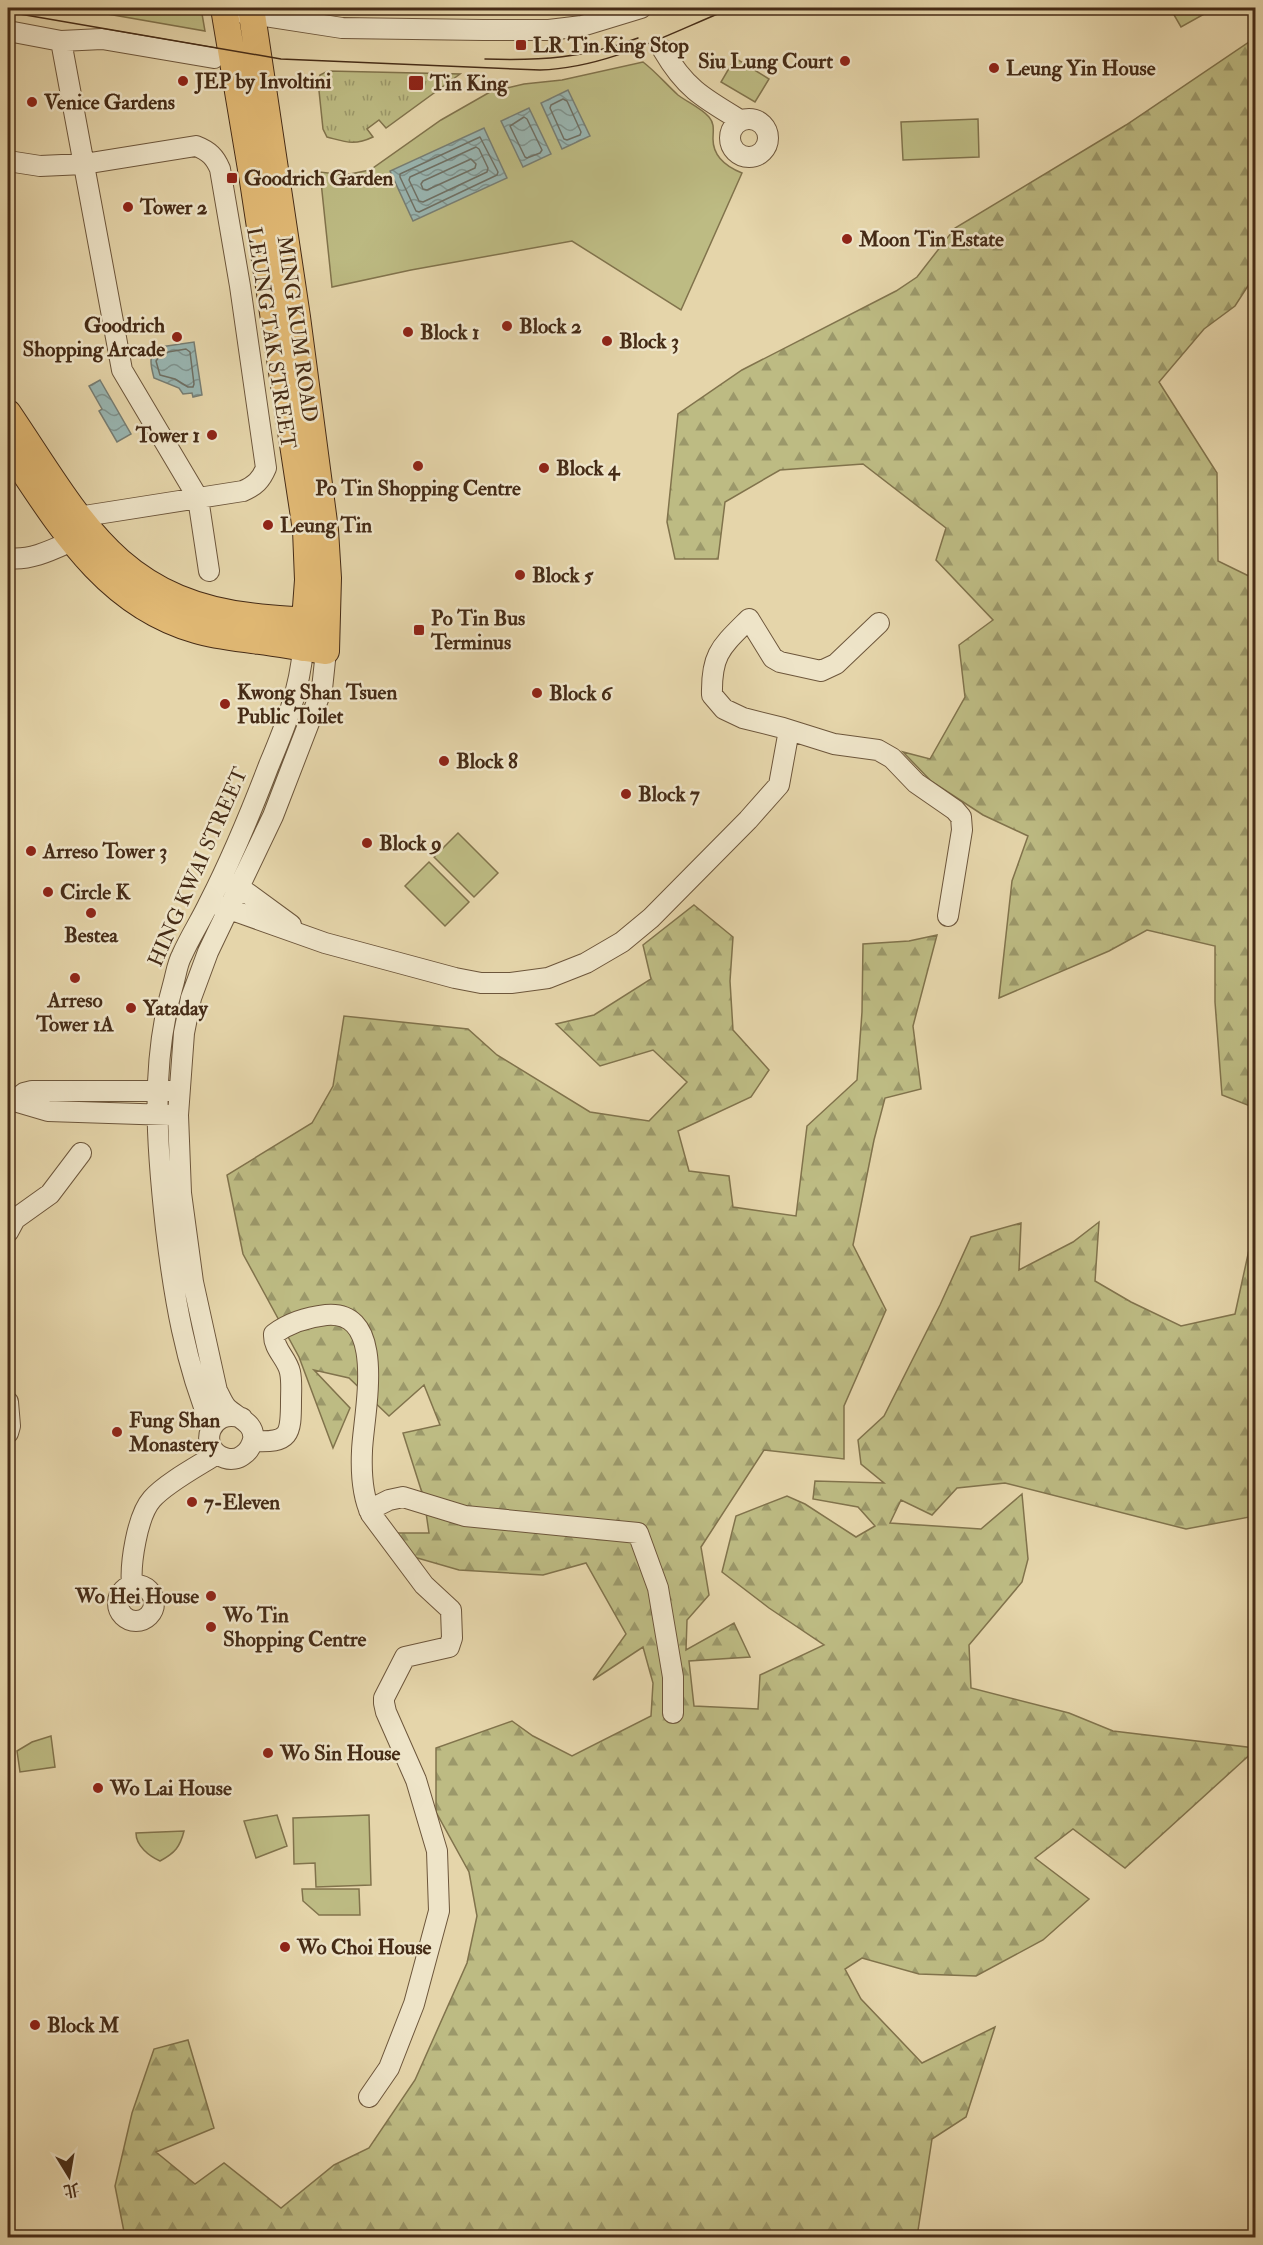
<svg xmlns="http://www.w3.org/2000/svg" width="1263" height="2245" viewBox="0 0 1263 2245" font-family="'IM FELL Double Pica','Noto Serif TC',serif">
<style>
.grass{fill:url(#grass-tufts);stroke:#81734c;stroke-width:1.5}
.forest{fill:url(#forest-firs);stroke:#81734c;stroke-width:1.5}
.park{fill:#bdbb83;stroke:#81734c;stroke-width:1.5}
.water{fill:url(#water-waves);stroke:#777e74;stroke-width:1.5}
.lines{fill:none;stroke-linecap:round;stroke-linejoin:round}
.shore{stroke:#6f7064;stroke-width:1.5}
.minor-casing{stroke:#6d563b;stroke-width:22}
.major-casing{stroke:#452b16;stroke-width:28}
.minor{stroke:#eee4c8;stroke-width:20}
.major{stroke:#e2ba75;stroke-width:26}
.tram{stroke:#452b16;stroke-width:1.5}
.poi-dot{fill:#8f2418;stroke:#eee4c8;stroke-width:2}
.labels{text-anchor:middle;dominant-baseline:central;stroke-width:5;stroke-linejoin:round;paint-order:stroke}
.poi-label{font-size:21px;font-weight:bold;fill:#452b16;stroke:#eee4c8;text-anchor:start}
.street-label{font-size:21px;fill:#452b16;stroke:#eee4c8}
</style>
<defs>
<pattern id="grass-tufts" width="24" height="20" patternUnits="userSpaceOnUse" patternTransform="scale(1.5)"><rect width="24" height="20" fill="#bdbb83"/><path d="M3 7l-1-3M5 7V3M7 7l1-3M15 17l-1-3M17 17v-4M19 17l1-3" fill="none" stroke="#9b986a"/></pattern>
<pattern id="forest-firs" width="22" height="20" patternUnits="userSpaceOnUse" patternTransform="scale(1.5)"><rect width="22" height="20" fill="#bdbb83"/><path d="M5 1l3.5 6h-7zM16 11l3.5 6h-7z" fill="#9b986a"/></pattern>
<pattern id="water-waves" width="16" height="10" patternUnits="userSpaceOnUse" patternTransform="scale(1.5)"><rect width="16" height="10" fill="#99b6b2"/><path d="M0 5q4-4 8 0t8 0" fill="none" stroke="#7f9490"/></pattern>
</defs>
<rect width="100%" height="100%" fill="#e5d5aa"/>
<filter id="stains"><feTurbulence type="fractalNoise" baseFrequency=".00333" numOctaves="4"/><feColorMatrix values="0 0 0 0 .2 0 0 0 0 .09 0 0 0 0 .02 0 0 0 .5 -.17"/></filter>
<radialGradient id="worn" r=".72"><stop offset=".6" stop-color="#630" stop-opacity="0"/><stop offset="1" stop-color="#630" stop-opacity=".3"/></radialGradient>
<path class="grass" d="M328,71L460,74L386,128L379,120L367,129L373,137C354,146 346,142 327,137L323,129L318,81L320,75Z"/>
<path class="forest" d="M1255,38V275L1235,306L1204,329L1159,382L1217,473L1218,561L1255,579V1108L1222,1095L1215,1002V946L1147,930L1109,951L999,998L1012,881L1028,836L983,815L931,781L903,752L930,759L965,697L959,645L993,620L936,560L946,528L863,464L780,470L725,502L718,559H675L667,522L678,414L742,370L896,291L917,277L955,228L1126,125Z
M694,905L733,937L730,981L733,1030L769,1070L751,1097L678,1131L689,1171L729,1176L733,1207L796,1216L807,1126L857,1080L862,1012L863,944L909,941L937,935L913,1026L921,1089L885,1098L874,1140L853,1245L886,1310L844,1406V1459L764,1450L701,1547L709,1595L687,1620L686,1650L734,1623L750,1657L689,1661L694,1706L758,1709L760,1675L824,1645L769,1608L722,1572L736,1516L787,1496L805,1504L856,1537L875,1526L858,1507L813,1499L815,1481L884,1483L861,1464L858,1440L884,1416L940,1305L971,1237L1021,1223L1019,1270L1073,1242L1099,1222L1095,1281L1131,1302L1181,1326L1235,1314L1252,1236L1255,1235V1516L1186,1529L1005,1483L957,1488L932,1515L901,1500L890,1523L981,1529L1022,1494L1028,1559L1022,1582L969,1645L971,1688L1069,1713L1113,1731L1255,1748V1750L1125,1868L1073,1829L1035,1858L1089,1899L1043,1940L976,1976L919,1974L862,1958L845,1969L861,1999L922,2063L995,2027L966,2117L932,2139L917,2237H125L115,2186L132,2113L154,2049L188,2040L214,2128L156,2152L195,2184L224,2163L281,2208L334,2165L369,2148L415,2080L467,1963L477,1916L469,1872L436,1812V1748L512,1721L533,1736L572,1756L651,1716L653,1683L643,1647L593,1680L626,1634L586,1563L543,1575L459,1570L393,1551L396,1533H429L424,1499L403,1433L440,1425L424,1385L389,1416L349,1378L314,1370L350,1408L333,1448L299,1357L243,1254L227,1175L312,1123L333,1086L344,1016L468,1029L497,1055L590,1112L649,1121L687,1082L653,1050L600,1066L556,1024L594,1015L651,979L643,945Z"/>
<path class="park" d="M73,8H201L205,31Z
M1170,8H1215L1181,27Z
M735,58L769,79L755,102L721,82Z
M643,62C656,72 666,84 678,95C687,102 701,108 709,117C715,124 713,131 713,139C713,157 727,167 742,173L681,310L572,241L411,270L332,287L320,172L345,175L370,170L441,120L490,92L524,84L562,80Z
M978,119L979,157L903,160L901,122Z
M458,833L498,873L474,897L434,857Z
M429,862L469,902L445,926L405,886Z
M51,1736L55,1767L20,1772L17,1751L32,1742Z
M277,1815L287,1846L256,1858L244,1821Z
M369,1815L371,1885L316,1887L315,1863L294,1864L293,1818Z
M184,1831C180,1847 175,1853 160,1861C149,1856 136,1846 136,1833Z
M302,1889H359L360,1915H319L303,1901Z"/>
<path class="water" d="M568,90L590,136L562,149L541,103Z
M529,108L551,154L523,167L501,121Z
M484,128L507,178L413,221L390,171Z
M194,342L202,395L193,397L192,393L183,394L179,388L154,378C151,366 147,354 160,347Z
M100,380L131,434L117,442L99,411L102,409L89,386Z"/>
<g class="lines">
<path class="shore" d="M563,99L567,101L581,132L580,135L567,140L564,139L550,108L551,105Z
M524,117L527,119L542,150L540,153L527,158L525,157L510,126Z
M480,137L498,172L497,175L419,212L416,211L400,177V174Z
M476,147L479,149L488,168L487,172L423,202L419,201L409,180L410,177Z
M471,159L476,164L475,168L427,190L423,189L421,184L423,181Z
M186,349L190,352L194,384L193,387H188L175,379L160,375L156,361L162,353Z"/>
<g class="minor-casing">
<path id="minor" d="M239,12L342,28L483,30H549L582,26L641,8
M8,31L61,41L102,39L214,58
M61,41L122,370L198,498L209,571
M663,50C685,88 703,98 740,120
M730 138a19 19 0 1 1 38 0a19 19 0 1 1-38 0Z
M8,161L40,166L84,164L196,146C209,151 215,157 220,169L240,286L266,468C261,480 255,486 243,491L78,517
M8,558C30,561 52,550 72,541
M879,623L836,664L821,671L780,662L773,658L749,619C721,647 711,654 712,695L724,709L743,718L783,728L834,744L878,750L892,758L916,783L955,810L961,817L962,830L948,916
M228,882L239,887L291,925
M218,905L325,943L455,978L481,983H511L548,978L586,963L622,942L651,918L748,820L779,785L789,730
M8,1101H14L48,1111L170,1115
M14,1101L24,1093L32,1091H171
M8,1232L15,1219L50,1194L81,1153
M8,1402L10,1426L8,1433
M242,1418C210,1406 196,1449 225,1458C231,1460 238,1459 243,1455C248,1452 251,1447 253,1440C256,1422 236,1418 226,1407C222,1402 220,1396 217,1391L193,1282L181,1193L178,1115L184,1033L191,998L208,952L273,816L322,689L326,651
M212,1427C185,1364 174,1296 166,1229C157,1148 150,1064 173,985C176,975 177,964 182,955C190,937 201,920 209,903C232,858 251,812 269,765C285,727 300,690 303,648
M253,1441C290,1443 291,1435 291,1401C291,1392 292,1381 290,1372C287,1358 273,1349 274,1334C289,1323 308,1317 326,1315C389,1309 363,1416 362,1451C361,1473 362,1495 371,1514L424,1585L451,1610L452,1638L449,1647L405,1657L384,1698V1703L386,1712L416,1780L437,1851L439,1911L414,2004L389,2068L369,2097
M369,1510L389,1500L403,1497L465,1516L638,1533L658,1588L673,1677V1713
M132,1585C130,1564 137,1516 152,1499C166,1483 198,1466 217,1454
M118 1603a18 18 0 1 1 36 0a18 18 0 1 1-36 0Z"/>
</g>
<g class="major-casing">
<path id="major" d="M224,8L253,181L306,530L308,580L303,648
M8,413C79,518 117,603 257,617C278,619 300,622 321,620
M8,448C58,522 104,604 196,630C216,636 238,638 259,641C281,644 304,648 326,651L328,578L325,530L297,317L251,8"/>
</g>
<use href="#minor" class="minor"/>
<use href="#major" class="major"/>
<path class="tram" d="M8,12L281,59L540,70C608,68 670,33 732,8
M485,59C540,61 585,58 638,38"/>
</g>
<g class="poi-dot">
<rect x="515" y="39" width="12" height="12" rx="3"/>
<circle cx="845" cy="61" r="6"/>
<circle cx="994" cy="68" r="6"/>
<circle cx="183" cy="81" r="6"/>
<rect x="408" y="75" width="16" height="16" rx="3"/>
<circle cx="32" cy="102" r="6"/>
<rect x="226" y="172" width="12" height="12" rx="3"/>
<circle cx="128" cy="207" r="6"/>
<circle cx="847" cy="239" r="6"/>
<circle cx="507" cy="326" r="6"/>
<circle cx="408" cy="332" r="6"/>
<circle cx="177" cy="337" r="6"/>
<circle cx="607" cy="341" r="6"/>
<circle cx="212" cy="435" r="6"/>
<circle cx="418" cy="466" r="6"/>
<circle cx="544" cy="468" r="6"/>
<circle cx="268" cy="525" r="6"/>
<circle cx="520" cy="575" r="6"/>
<rect x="413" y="624" width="12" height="12" rx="3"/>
<circle cx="537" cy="693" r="6"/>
<circle cx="225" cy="704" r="6"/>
<circle cx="444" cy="761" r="6"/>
<circle cx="626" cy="794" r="6"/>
<circle cx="367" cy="843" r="6"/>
<circle cx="31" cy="851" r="6"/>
<circle cx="48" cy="892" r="6"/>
<circle cx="91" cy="913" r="6"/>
<circle cx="75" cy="978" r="6"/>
<circle cx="131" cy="1008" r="6"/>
<circle cx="117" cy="1432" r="6"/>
<circle cx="192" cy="1502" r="6"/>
<circle cx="211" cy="1596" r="6"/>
<circle cx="211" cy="1627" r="6"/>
<circle cx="268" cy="1753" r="6"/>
<circle cx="98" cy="1788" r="6"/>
<circle cx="285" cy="1947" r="6"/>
<circle cx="35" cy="2025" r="6"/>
</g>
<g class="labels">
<g class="poi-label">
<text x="533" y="45">LR Tin King Stop</text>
<text x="833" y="61" text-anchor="end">Siu Lung Court</text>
<text x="1006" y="68">Leung Yin House</text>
<text x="195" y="81">JEP by Involtini</text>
<text x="430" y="83">Tin King</text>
<text x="44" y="102">Venice Gardens</text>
<text x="244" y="178">Goodrich Garden</text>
<text x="140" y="207">Tower 2</text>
<text x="859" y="239">Moon Tin Estate</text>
<text x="165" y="325" text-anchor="end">Goodrich<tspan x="165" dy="24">Shopping Arcade</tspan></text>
<text x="519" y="326">Block 2</text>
<text x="420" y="332">Block 1</text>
<text x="619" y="341">Block 3</text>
<text x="200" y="435" text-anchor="end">Tower 1</text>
<text x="556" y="468">Block 4</text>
<text x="418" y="488" text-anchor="middle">Po Tin Shopping Centre</text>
<text x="280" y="525">Leung Tin</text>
<text x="532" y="575">Block 5</text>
<text x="431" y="618">Po Tin Bus<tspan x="431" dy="24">Terminus</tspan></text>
<text x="237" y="692">Kwong Shan Tsuen<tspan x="237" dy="24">Public Toilet</tspan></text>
<text x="549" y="693">Block 6</text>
<text x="456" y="761">Block 8</text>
<text x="638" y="794">Block 7</text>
<text x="379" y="843">Block 9</text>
<text x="43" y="851">Arreso Tower 3</text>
<text x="60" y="892">Circle K</text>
<text x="91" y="935" text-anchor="middle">Bestea</text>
<text x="75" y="1000" text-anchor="middle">Arreso<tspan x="75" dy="24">Tower 1A</tspan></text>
<text x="143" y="1008">Yataday</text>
<text x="129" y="1420">Fung Shan<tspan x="129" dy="24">Monastery</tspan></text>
<text x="204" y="1502">7-Eleven</text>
<text x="199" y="1596" text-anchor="end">Wo Hei House</text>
<text x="223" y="1615">Wo Tin<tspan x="223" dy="24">Shopping Centre</tspan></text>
<text x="280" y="1753">Wo Sin House</text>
<text x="110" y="1788">Wo Lai House</text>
<text x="297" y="1947">Wo Choi House</text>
<text x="47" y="2025">Block M</text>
</g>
<g class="street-label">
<text transform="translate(297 329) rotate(82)">MING KUM ROAD</text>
<text transform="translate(271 338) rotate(81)">LEUNG TAK STREET</text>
<text transform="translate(198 867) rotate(-66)">HING KWAI STREET</text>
</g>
</g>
<rect width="1263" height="2245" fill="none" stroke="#e5d5aa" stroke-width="30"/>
<rect x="9" y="9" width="1245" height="2227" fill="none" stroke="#452b16" stroke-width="3"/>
<rect x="15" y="15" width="1233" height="2215" fill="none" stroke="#452b16" stroke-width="1.5"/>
<g transform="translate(69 2176) rotate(169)" stroke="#eee4c8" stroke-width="4.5" paint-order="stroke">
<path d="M0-4.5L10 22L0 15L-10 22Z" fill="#452b16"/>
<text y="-9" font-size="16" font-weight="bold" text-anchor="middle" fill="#452b16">北</text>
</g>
<rect width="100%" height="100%" filter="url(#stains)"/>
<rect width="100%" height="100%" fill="url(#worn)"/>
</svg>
